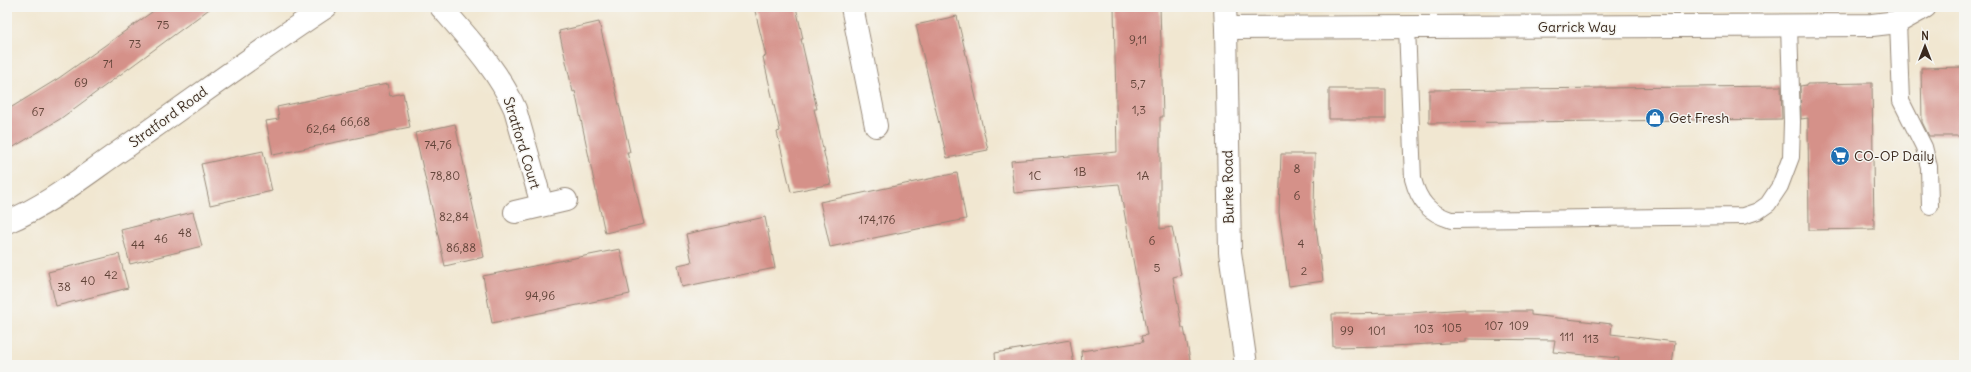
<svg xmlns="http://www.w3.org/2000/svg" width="1971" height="372" viewBox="0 0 1971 372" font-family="Delius,sans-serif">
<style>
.building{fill:#d59189}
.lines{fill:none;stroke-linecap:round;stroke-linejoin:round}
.service-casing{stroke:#968878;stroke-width:18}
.minor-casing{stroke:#968878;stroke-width:24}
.tertiary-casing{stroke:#968878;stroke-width:24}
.service{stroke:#fff;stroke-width:16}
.minor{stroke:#fff;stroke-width:22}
.tertiary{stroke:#fff;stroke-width:22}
.labels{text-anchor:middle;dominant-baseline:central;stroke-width:3;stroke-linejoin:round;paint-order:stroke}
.number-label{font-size:12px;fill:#624439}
.street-label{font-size:14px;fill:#3b2a1e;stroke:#f6f6f2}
.poi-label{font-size:14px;fill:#3b2a1e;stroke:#f6f6f2;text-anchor:start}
</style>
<rect width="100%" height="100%" fill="#f6f6f2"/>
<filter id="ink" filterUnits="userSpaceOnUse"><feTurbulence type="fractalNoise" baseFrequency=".025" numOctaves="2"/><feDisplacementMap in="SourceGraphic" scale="8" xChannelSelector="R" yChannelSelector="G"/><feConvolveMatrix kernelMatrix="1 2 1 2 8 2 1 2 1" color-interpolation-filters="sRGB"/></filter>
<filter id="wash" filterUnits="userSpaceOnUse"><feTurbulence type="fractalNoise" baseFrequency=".012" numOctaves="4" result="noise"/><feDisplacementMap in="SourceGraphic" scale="16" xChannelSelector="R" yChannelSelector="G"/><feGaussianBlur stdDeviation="0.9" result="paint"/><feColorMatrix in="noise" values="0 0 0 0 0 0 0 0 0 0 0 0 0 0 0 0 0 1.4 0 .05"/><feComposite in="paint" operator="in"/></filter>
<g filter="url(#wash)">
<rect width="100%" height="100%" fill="#f1e7d1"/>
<g id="blocks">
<path class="building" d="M159,7H212L60,119L7,151V110L59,78Z
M754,7H796L803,39H801L817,109H814L831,184L791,192L777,132L780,131L763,57L766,56Z
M1114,7H1160L1163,117H1160V229L1172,227L1181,275L1173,277L1182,328H1184L1191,365H1082L1081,351L1143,342L1141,336L1147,335L1119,184L1014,193L1011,161L1117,152Z
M957,16L988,150L947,158L916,25Z
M599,22L623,121L630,152H627L644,224L605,233L575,91L573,92L559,31Z
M1964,67V136H1929L1922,122L1921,68Z
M1872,83L1874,229L1809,230L1808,118L1801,119L1800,86L1807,85V84Z
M387,84L390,96L403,93L410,127L273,155L266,121L279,119L277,107Z
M1781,86L1782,119L1429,123V90Z
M1329,89H1386V119H1329Z
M455,124L484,257L445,266L415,133Z
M263,151L272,191L210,205L201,164Z
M1281,154H1315L1314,212L1323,281L1289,286L1279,212Z
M957,173L966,219L830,247L820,202Z
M193,212L202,246L130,264L121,230Z
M765,217L775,268L682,287L678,265L692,262L686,234Z
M620,249L630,294L492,323L483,276Z
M119,254L128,288L56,306L48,272Z
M1465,309V311H1531V315L1612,324L1611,334L1675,342L1672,365H1618L1619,358L1553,352L1555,340L1466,339V342L1392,346L1333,347L1332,314L1410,313Z
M1070,340L1074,365H996L995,353Z"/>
</g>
</g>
<g filter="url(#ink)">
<use href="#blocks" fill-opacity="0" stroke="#968878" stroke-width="1"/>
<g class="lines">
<g class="service-casing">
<path id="service" d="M1898,22L1901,101L1924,147L1929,167L1930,206
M1407,27L1413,179C1419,202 1429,213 1451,220L1743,216L1758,211L1768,204L1780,186L1791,157L1792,122L1789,26"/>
</g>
<g class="minor-casing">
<path id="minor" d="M441,7C469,39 498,70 515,109L542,205
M852,7L876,126
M1226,28L1230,252L1246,365
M515,212L566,200"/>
</g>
<g class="tertiary-casing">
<path id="tertiary" d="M1225,7L1226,28L1872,25L1898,22L1925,7
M7,222C48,205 84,176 120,151C189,103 256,53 326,7"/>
</g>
<use href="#service" class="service"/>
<use href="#minor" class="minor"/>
<use href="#tertiary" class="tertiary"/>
</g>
</g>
<defs>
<g id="shop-disc" transform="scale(1)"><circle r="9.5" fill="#1f6fb2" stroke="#f6f6f2"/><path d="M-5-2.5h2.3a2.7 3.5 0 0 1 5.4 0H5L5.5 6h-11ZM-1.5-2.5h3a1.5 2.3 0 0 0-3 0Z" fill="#fff"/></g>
<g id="supermarket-disc" transform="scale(1)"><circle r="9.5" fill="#1f6fb2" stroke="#f6f6f2"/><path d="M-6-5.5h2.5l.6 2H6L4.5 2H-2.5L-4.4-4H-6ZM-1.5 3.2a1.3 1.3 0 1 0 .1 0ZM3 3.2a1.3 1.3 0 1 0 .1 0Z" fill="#fff"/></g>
</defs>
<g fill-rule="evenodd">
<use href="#shop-disc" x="1655" y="118"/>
<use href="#supermarket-disc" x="1840" y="156"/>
</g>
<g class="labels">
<g class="number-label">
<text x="163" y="24">75</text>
<text x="1138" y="39">9,11</text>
<text x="135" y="43">73</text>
<text x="108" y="63">71</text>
<text x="81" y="82">69</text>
<text x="1138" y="83">5,7</text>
<text x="1139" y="109">1,3</text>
<text x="38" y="111">67</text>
<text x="355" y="121">66,68</text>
<text x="321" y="128">62,64</text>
<text x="438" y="144">74,76</text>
<text x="1297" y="168">8</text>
<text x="1080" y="171">1B</text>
<text x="445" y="175">78,80</text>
<text x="1035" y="175">1C</text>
<text x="1143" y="175">1A</text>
<text x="1297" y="195">6</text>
<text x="454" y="216">82,84</text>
<text x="877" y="219">174,176</text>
<text x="185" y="232">48</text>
<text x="161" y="238">46</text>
<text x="1152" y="240">6</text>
<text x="1301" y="243">4</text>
<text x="138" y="244">44</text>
<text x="461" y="247">86,88</text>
<text x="1157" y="267">5</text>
<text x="1304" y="270">2</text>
<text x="111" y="274">42</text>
<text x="88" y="280">40</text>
<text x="64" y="286">38</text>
<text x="540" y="295">94,96</text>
<text x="1494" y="325">107</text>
<text x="1519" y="325">109</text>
<text x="1452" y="327">105</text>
<text x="1424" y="328">103</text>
<text x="1347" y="330">99</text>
<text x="1377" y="330">101</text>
<text x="1567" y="336">111</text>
<text x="1591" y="338">113</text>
</g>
<g class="street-label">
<text x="1577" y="27">Garrick Way</text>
<text transform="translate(168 117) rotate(-36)">Stratford Road</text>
<text transform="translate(522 143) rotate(73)">Stratford Court</text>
<text transform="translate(1228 187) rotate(-91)">Burke Road</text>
</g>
<g class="poi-label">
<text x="1669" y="118">Get Fresh</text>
<text x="1854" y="156">CO-OP Daily</text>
</g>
</g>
<rect width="1971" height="372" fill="none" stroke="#f6f6f2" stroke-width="24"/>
<g transform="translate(1925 46)" stroke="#f6f6f2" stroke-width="3" paint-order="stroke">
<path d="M0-3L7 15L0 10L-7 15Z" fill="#3b2a1e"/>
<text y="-6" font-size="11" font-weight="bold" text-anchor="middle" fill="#3b2a1e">N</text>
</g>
</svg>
